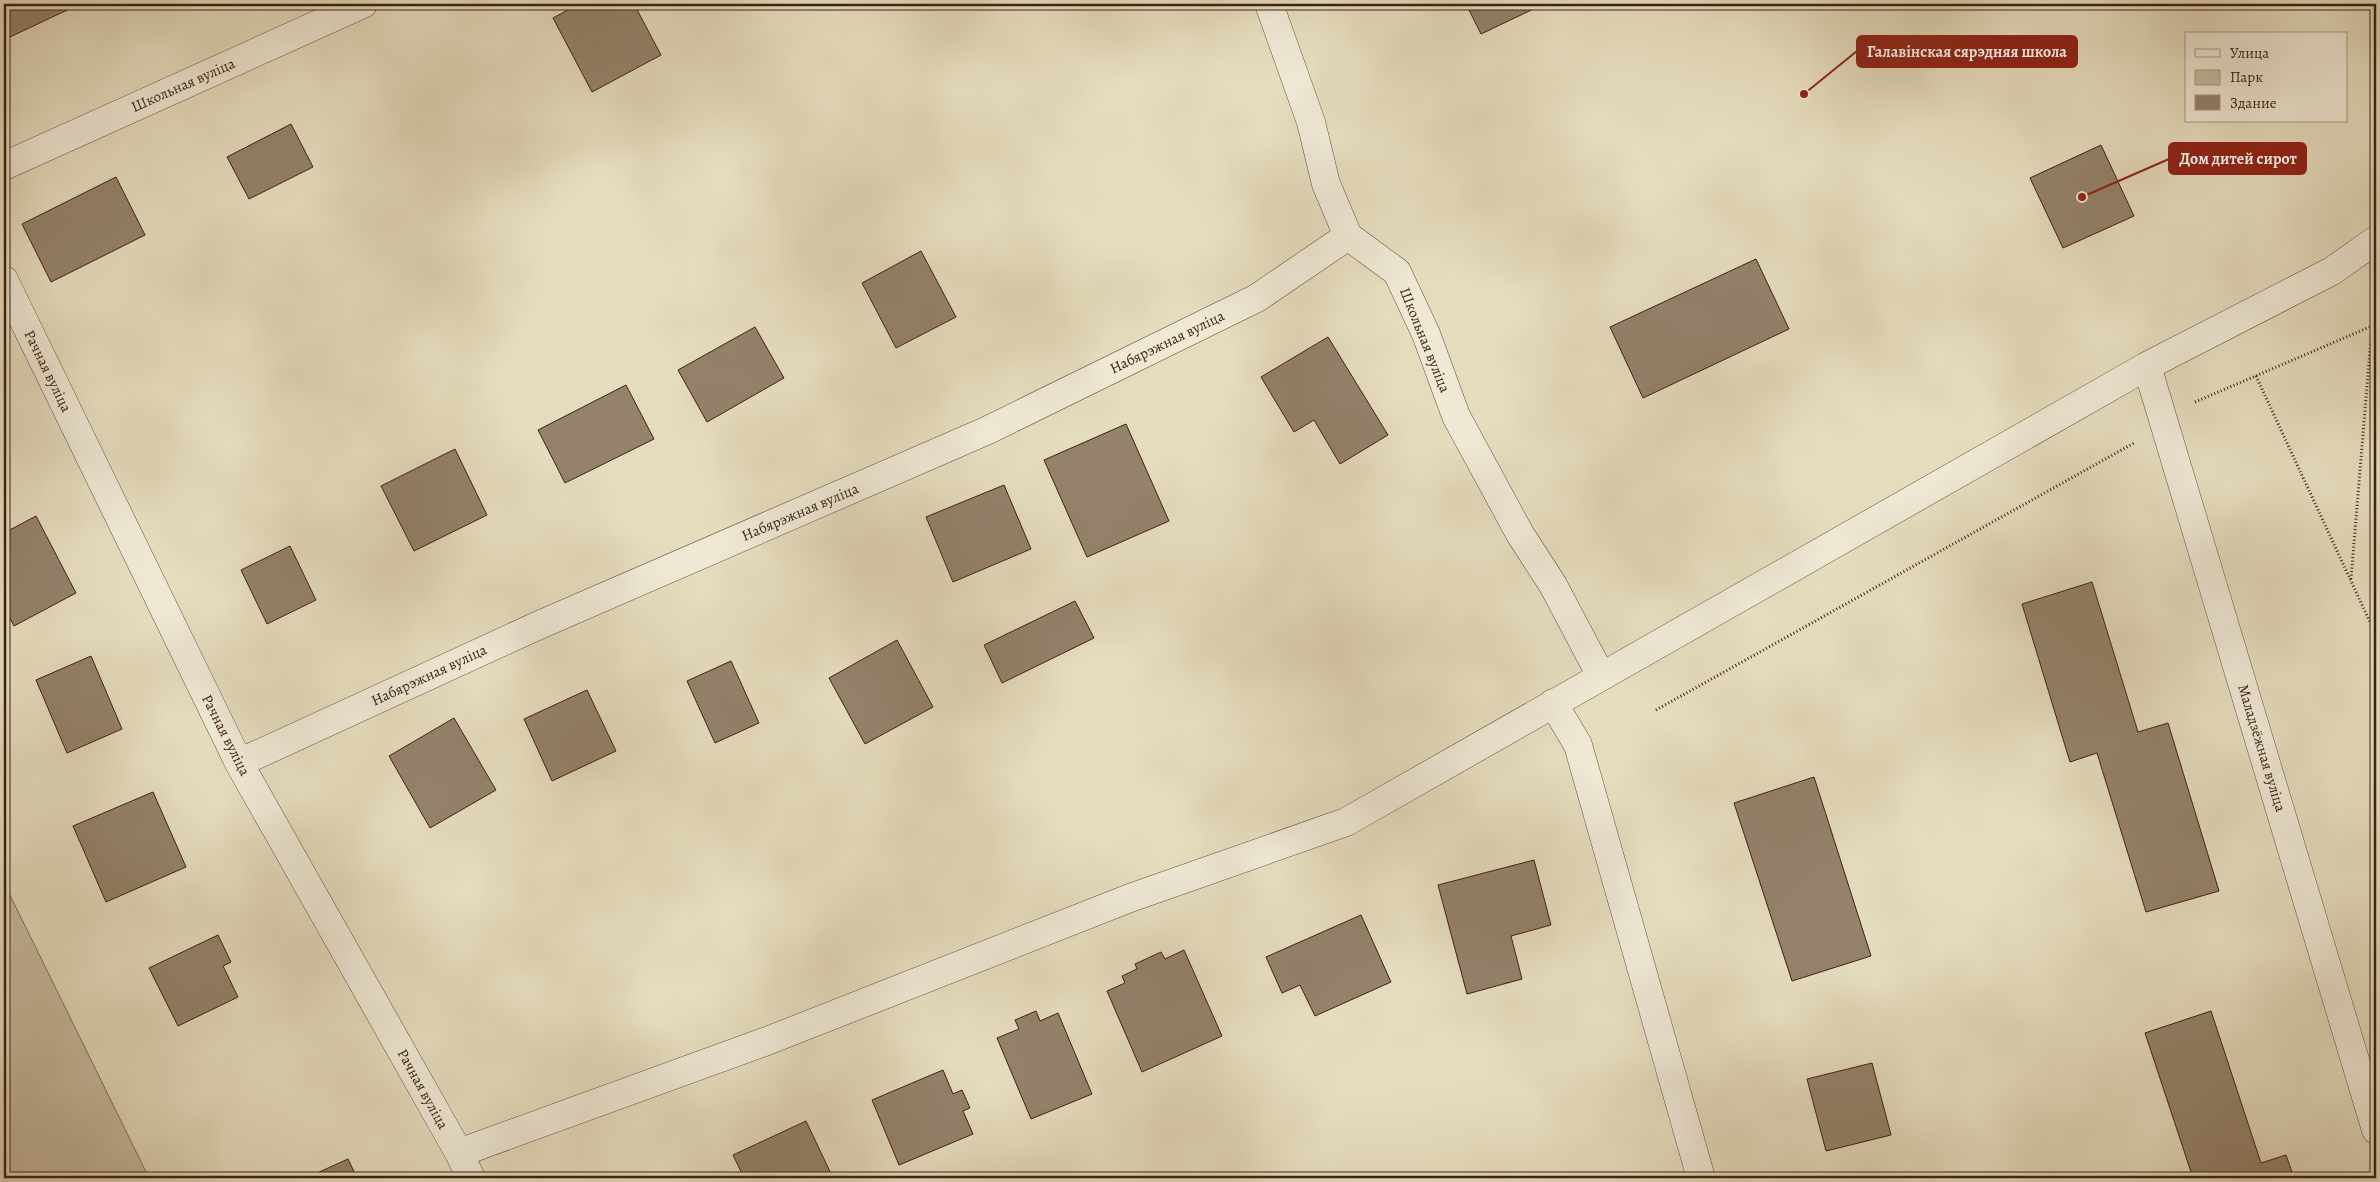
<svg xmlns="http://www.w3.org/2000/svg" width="2380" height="1182" viewBox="0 0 2380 1182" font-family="Alegreya,serif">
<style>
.green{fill:#c8bca1;stroke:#826e5a}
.building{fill:#94826c;stroke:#3c2114}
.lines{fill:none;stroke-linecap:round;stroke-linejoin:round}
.minor-casing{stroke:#66503e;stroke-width:29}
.path{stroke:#3c2114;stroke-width:3;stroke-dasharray:1 2.5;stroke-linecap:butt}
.minor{stroke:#eee8d5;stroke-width:28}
.labels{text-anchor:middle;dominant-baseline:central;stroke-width:4.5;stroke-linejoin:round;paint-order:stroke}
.street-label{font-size:15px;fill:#3c2114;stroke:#eee8d5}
.leader{fill:none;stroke:#8f2418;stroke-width:2}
.callout-dot{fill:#8f2418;stroke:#eee8d5;stroke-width:2}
.callout{fill:#8f2418;stroke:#8f2418;stroke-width:2}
.callout-label{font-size:16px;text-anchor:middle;font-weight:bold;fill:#fff}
</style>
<rect width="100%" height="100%" fill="#e5dcbe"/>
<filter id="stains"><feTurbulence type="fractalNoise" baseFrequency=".004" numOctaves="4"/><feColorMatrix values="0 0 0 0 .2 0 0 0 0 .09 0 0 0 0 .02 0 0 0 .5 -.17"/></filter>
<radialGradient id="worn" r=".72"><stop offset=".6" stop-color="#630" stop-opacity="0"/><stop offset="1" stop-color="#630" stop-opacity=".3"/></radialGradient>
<path class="green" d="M4,883L149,1178H4Z"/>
<path class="building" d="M4,4H80L10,37L4,24Z
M579,4H634L661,55L592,92L553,18Z
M1466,4H1544L1481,34Z
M291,124L313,167L249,199L227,157Z
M2101,145L2134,216L2063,248L2030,178Z
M116,177L145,235L51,282L22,224Z
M921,251L956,317L896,348L862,283Z
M1756,259L1789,329L1643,398L1610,327Z
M755,327L784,378L707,422L678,370Z
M1328,337L1388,435L1340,464L1314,420L1294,432L1261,377Z
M626,385L654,439L565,483L538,430Z
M1126,424L1169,521L1087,557L1044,460Z
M455,449L487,515L414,551L381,486Z
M1004,485L1031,549L953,582L926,517Z
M36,516L76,593L14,626L4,607V533Z
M290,546L316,600L267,624L241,570Z
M2092,582L2138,732L2168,723L2219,891L2146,912L2097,753L2070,762L2022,604Z
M1075,601L1094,638L1002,683L984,645Z
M897,640L933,707L865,744L829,678Z
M91,656L122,729L67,753L36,680Z
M731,661L759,723L715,743L687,681Z
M587,690L616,751L552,781L524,719Z
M454,718L496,790L430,828L389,756Z
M1814,777L1871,956L1792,981L1734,803Z
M153,792L186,867L106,902L73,826Z
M1534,860L1551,925L1511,936L1522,979L1467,994L1438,885Z
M1361,915L1391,982L1315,1016L1300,985L1282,993L1266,957Z
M218,935L231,962L223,966L238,997L178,1026L149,968Z
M1184,950L1222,1036L1142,1072L1107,991L1125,983L1122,976L1137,969L1135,964L1161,952L1165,959Z
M1036,1011L1040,1021L1058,1013L1092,1094L1031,1119L997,1038L1019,1029L1015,1020Z
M2211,1011L2261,1163L2286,1155L2294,1178H2193L2145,1033Z
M1872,1063L1891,1135L1826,1151L1807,1079Z
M943,1070L953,1094L962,1090L970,1108L963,1111L973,1134L899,1165L872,1100Z
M806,1121L833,1178H744L733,1155Z
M348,1159L357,1178H306Z"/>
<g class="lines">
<g class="minor-casing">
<path id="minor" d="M1269,4L1311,122L1326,184L1348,236L1397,272L1426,334L1456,416L1520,534L1553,585L1601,676
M4,166L363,4
M4,280L239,763L459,1153L471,1178
M2147,366L2376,1130
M1553,703L1578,745L1701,1178
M239,763L537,626L986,431L1257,298L1348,236
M459,1153L767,1041L1130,898L1346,822L2147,366L2332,271L2376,240"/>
</g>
<path class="path" d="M2256,376L2376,635
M2195,402L2372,326L2376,320
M2351,579L2372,326
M1656,710L2134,443"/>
<use href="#minor" class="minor"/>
</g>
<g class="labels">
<g class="street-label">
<text transform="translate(183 85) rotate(-24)">Школьная вуліца</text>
<text transform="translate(1425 340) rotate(68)">Школьная вуліца</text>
<text transform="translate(1167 342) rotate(-26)">Набярэжная вуліца</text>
<text transform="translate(48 371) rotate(64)">Рачная вуліца</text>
<text transform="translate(800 512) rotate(-23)">Набярэжная вуліца</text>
<text transform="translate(429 675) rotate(-25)">Набярэжная вуліца</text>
<text transform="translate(226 735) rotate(63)">Рачная вуліца</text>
<text transform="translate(2262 748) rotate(73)">Маладзёжная вуліца</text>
<text transform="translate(423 1089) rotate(61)">Рачная вуліца</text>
</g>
</g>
<path class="leader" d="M1804 94L1857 51M2082 197L2169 159"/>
<g class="callout-dot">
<circle cx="1804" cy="94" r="5"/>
<circle cx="2082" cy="197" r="5"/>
</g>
<g class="callout">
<rect x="1857" y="36" width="220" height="31" rx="5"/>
<rect x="2169" y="143" width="137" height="31" rx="5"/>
</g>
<g class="callout-label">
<text x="1967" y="57">Галавінская сярэдняя школа</text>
<text x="2238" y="164">Дом дитей сирот</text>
</g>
<rect width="2380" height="1182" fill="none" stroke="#e5dcbe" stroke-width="20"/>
<rect x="5" y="5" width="2370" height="1172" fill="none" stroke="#3c2114" stroke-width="2.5"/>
<rect x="10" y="10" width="2360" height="1162" fill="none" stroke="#3c2114"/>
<rect x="2185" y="32" width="162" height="90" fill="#eee8d5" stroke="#a79888"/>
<rect x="2195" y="49" width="25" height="8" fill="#eee8d5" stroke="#a79888"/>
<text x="2230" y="58" font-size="15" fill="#3c2114">Улица</text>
<rect x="2195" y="70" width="25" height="15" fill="#c8bca1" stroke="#a79888"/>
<text x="2230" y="82" font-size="15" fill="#3c2114">Парк</text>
<rect x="2195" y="95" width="25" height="15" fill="#94826c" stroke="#a79888"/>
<text x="2230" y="108" font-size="15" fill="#3c2114">Здание</text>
<rect width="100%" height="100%" filter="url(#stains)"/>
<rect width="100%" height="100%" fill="url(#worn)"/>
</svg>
